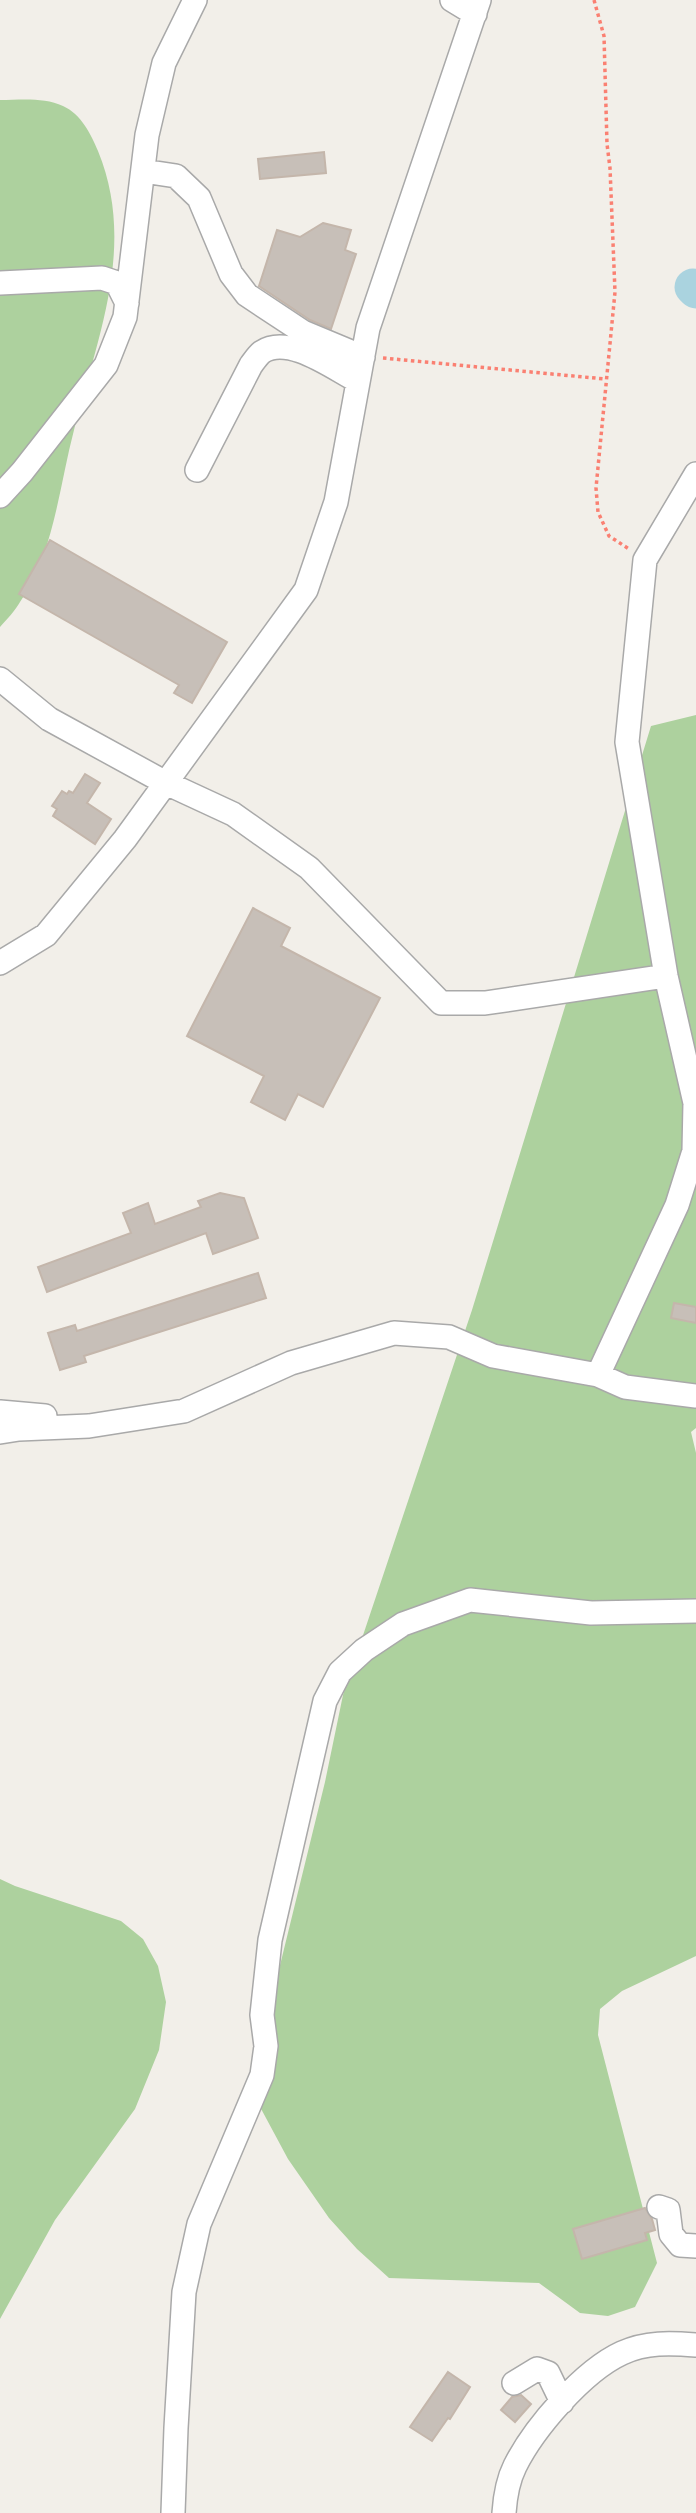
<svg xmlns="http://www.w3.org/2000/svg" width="696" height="2513" viewBox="0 0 696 2513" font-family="Lato,sans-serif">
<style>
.forest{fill:#add19e}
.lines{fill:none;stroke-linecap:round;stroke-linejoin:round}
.river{stroke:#aad3df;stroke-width:37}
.building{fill:#c7bfb8;stroke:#c4b6ab;stroke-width:2}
.minor-casing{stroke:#a9a9a9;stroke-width:26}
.path{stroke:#fa8072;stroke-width:3.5;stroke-dasharray:3.5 3.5;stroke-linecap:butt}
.minor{stroke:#fff;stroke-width:23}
</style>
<rect width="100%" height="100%" fill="#f2efe9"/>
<path class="forest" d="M0,100C20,100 44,97 63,106C81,114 91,134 98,151C137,246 97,338 74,430C59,487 54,553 20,602C15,611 7,619 0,627Z
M696,715V1428L691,1432L696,1453V1956L622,1991L600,2009L598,2035L657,2263L635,2307L608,2316L580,2313L539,2283L389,2278L357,2249L329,2218L288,2159L259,2105L257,2059L325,1782L343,1695L472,1310L651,726Z
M0,1879L15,1886L121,1921L143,1939L158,1966L166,2002L159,2050L135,2109L55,2220L0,2319Z"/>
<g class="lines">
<path class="river" d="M693,287L696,290"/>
</g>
<path class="building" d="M324,152L326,173L260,179L258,159Z
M323,223L351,230L345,250L356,254L331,329L310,320L259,286L277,230L300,237Z
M50,540L227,642L192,703L174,693L179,685L19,594Z
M85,774L100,783L87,803L111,819L95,844L53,816L57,809L52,806L62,791L67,794L69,791L73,793Z
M253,908L290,928L281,946L380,998L323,1107L298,1094L285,1120L251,1102L264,1076L187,1036Z
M220,1193L244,1198L258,1238L213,1254L206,1233L47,1292L38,1267L131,1233L123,1213L148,1203L155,1224L201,1207L198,1201Z
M258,1273L266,1298L84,1356L86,1362L60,1370L48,1333L75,1325L77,1331Z
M674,1303L696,1307V1323L671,1318Z
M645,2208L652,2219L655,2230L645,2233L647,2240L582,2259L573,2229Z
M448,2372L470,2387L450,2419L448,2418L432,2441L410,2427Z
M521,2395L531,2404L515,2422L501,2410L512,2397Z"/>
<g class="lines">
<g class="minor-casing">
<path id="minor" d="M452,0L475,14
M143,171L176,176L199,198L231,274L247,295L303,332L363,357
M0,283L102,278L117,283L127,303
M197,470L251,365C254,361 258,355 262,352C289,334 334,369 358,381
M0,496L22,472L106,365L125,317L147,135L164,63L195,0
M0,679L49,719L164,782L233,814L309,868L441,1003H485L666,976
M0,963L46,935L125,839L306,590L336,502L368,328L479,0
M598,1375L677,1205L694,1151L695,1103L666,976L627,742L645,560L696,474
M0,1412L45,1416
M0,1432L19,1429L89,1426L184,1411L291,1363L394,1333L449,1337L493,1356L598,1375L625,1387L696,1396
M659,2207L668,2210L671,2234L680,2245L696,2246
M514,2383L537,2369L548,2373L562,2402
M173,2513L176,2428L184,2292L199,2224L262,2075L266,2046L262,2015L270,1940L325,1701L340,1672L364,1650L403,1624L470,1600L591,1613L696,1611
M504,2513C505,2498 508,2480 515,2466C534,2428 583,2371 622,2353C646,2342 670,2343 696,2345"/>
</g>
<path class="path" d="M594,0L604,36L607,144L610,168L615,292L596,488L598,512L609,536L629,549
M383,358L605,379"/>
<use href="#minor" class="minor"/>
</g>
</svg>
